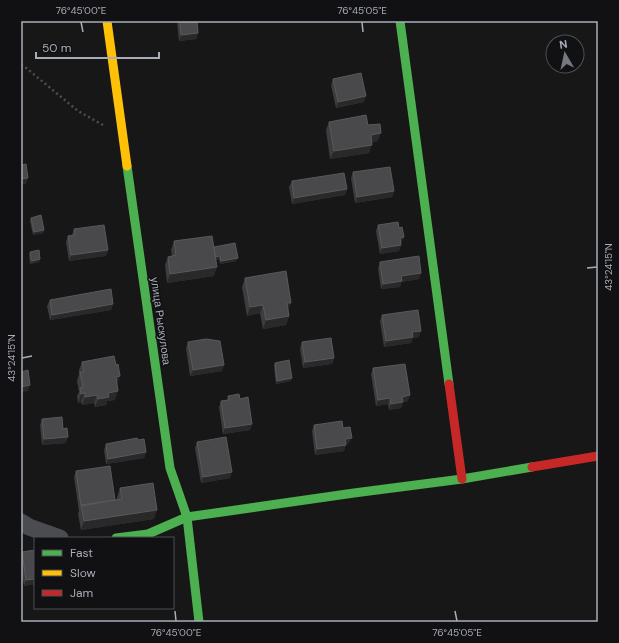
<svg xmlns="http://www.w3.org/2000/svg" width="619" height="643" viewBox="0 0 619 643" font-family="'DM Sans',sans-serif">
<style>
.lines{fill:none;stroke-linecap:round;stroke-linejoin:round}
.path{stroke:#4d4e52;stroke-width:2.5;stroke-dasharray:2 3;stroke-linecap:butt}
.street{stroke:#4b4c50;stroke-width:17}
.fast{stroke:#4caf50;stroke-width:9}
.slow{stroke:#ffc107;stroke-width:9}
.jam{stroke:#c62828;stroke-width:9}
.wall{fill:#3d3d3f}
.shaded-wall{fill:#29292a}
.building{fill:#49494c;stroke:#58595d}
.ticks{fill:none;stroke:#a8adb8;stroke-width:1.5}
.labels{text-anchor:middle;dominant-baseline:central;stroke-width:3;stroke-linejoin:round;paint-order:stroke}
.street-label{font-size:11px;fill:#a8adb8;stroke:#111113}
.neatline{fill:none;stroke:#a8adb8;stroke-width:1.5}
.ticks-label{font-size:10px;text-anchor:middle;fill:#a8adb8}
</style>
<rect width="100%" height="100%" fill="#171717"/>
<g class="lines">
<path class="path" d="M21,65L25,67L78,111L103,125"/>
<path class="street" d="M21,522L29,527L60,538"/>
<path class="fast" d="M400,21L449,384
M127,166L170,468L187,517L199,622
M116,538L148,534L187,517L354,493L462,479L532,467"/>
<path class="slow" d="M107,21L127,166"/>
<path class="jam" d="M449,384L462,479
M532,467L598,456"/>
</g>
<path class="wall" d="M177,21H197L198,33L196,39L179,41Z
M333,79L364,102L336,108L331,85Z
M329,122L368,125L378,141L372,142L369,153L330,159L326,130Z
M353,172L394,191L392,197L355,203L351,178Z
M292,181L347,189L345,195L292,204L289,187Z
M31,218L44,230L43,233L33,235L30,221Z
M378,225L399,228L404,237L401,243V245L399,251L380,254L376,231Z
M74,229L108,250L106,256L69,261L66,242L68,236L72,235Z
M174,241L214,247L238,258L236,261L220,264L219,259L216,260L214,276L167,283L165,265L168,257L172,256L171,250Z
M30,252L40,259L39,262L30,264L29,255Z
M380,262L421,273L419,279L401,282L400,287L381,289L378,268Z
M245,278L288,311L289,316L286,325L263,329L260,313L247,316L242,287Z
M50,300L113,304L111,310L50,320L47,306Z
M382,315L419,337L413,338L411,343L384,347L380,321Z
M188,342L222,371L190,376L186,348Z
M302,342L334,358L332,364L303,368L300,348Z
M82,362L117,385L115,400L107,401L106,405L95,407L94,403L82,405L81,402L78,403L77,396L79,392L77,381L79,374V370Z
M275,363L291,381L276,384L274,366Z
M373,368L408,401L403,402L401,408L389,410L388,404L376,406L371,374Z
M228,396L240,399L252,424L250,430L223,434L219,407L221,401L227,400Z
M42,419L63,429L66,443L42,445L40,425Z
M314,425L343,428L349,443L346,444L344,451L315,455L312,431Z
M138,440L146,452L144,458L106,464L104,450L106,444Z
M197,442L230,478L201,483L195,448Z
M76,471L115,500H117V497L120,488L154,519L81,530L78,514L79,511L74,477Z
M35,550V584L24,586L21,569V554L22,552Z"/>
<path class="shaded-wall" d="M331,21H342L330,23Z
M198,33L196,39L179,41L181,35Z
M366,96L364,102L336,108L338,102Z
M381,133L378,141L367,143L371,135Z
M372,145L369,153L330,159L334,151Z
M28,178L26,184L21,185V179Z
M347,189L345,195L292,204L294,198Z
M394,191L392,197L355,203L357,197Z
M44,230L43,233L33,235L34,232Z
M404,237L401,243L398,244L400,238Z
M401,245L399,251L380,254L382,248Z
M108,250L106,256L69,261L71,255Z
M220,256L219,259L214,260L215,257Z
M238,258L236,261L220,264L221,261Z
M40,259L39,262L30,264L32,261Z
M217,267L214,276L167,283L170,274Z
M421,273L419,279L401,282L400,287L381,289L383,284L401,276Z
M287,303H291L288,311Z
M113,304L111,310L50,320L52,315Z
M263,305L260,313L247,316L250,307Z
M289,316L286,325L263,329L266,320Z
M421,331L419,337L413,338L411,343L384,347L386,341L412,332Z
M334,358L332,364L303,368L305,362Z
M224,365L222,371L190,376L193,370Z
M120,376L117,385L116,377Z
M292,378L291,381L276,384L277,381Z
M30,385L28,391L21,392V387Z
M118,391L115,400L107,401L106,405L95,407L98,399L108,393Z
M85,393L81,402L78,403L81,394Z
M97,395L94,403L82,405L85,397Z
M410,395L408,401L403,402L401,408L389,410L391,404L402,397Z
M390,398L388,404L376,406L378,400Z
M252,424L250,430L223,434L225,428Z
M68,437L66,443L42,445L44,439Z
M352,438L349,443L343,444L345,439Z
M346,445L344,451L315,455L317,449Z
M146,452L144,458L106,464L108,459Z
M232,472L230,478L201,483L203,477Z
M157,510L154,519L81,530L84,521Z
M35,579V584L24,586L26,580Z"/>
<path class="building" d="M180,21H197L198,33L181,35Z
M361,73L366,96L338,102L333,79Z
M366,115L368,125L380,124L381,133L371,135L372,145L334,151L329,122Z
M26,164L28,178L21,179V165Z
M390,167L394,191L357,197L353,172Z
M344,173L347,189L294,198L292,181Z
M41,215L44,230L34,232L31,218Z
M398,222L399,228L402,227L404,237L400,238L401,245L382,248L378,225Z
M104,225L108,250L71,255L68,236L75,235L74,229Z
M212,236L217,267L170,274L168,257L176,255L174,241Z
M235,243L238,258L221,261L220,256L215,257L214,247Z
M39,250L40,259L32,261L30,252Z
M419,256L421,273L401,276L402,281L383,284L380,262Z
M286,271L291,303H287L289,316L266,320L263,305L250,307L245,278Z
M111,289L113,304L52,315L50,300Z
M418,310L421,331L412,332L413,337L386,341L382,315Z
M331,338L334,358L305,362L302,342Z
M206,339L220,341L224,365L193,370L188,342Z
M114,356L116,365L118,364L120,376L116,377L118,391L108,393L109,397L98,399L97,395L85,397V393L81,394L80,388L83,387L80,372H84L82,362Z
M289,360L292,378L277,381L275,363Z
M405,364L410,395L402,397L403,402L391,404L390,398L378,400L373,368Z
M28,370L30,385L21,387V372Z
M239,394L240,399L248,397L252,424L225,428L221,401L229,400L228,396Z
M62,417L63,429L67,428L68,437L44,439L42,419Z
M342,421L343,428L350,427L352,438L345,439L346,445L317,449L314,425Z
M226,437L232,472L203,477L197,442Z
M137,438L138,440L144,439L146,452L108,459L106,444Z
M110,466L115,500L81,506L76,471Z
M153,483L157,510L84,521L81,505L122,499L120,488Z
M35,550V579L26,580L22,552Z"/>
<path class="ticks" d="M81,22L83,32M362,22L363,32M587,268L597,267M22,358L32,356M175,611L176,621M455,611L457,621"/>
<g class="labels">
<g class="street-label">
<text transform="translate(161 321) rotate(82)">улица Рыскулова</text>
</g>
</g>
<rect width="619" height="643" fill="none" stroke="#111113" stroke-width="44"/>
<rect x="34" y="537" width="140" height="72" fill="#111113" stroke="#4d4f55"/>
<rect x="42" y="550" width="20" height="6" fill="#4caf50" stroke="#4d4f55"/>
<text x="70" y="557" font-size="12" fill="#a8adb8">Fast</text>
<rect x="42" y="570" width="20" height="6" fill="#ffc107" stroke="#4d4f55"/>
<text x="70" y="577" font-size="12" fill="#a8adb8">Slow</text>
<rect x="42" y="590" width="20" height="6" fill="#c62828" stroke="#4d4f55"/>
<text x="70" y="597" font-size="12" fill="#a8adb8">Jam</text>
<g transform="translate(565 54) rotate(351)"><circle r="19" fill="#111113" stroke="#4d4f55"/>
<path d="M0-3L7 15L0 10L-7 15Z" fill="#757880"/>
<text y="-6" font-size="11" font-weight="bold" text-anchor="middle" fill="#a8adb8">N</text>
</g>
<path d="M36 52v6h123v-6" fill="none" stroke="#a8adb8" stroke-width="2"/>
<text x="42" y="52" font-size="12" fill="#a8adb8" stroke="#111113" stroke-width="3" paint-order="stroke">50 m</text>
<rect x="22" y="22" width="575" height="599" class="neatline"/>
<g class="ticks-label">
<text x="81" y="14">76°45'00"E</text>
<text x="362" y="14">76°45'05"E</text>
<text transform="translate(608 267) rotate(-90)" y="4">43°24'15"N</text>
<text transform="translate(11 358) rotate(-90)" y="4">43°24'15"N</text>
<text x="176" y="636">76°45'00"E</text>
<text x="457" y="636">76°45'05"E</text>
</g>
</svg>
